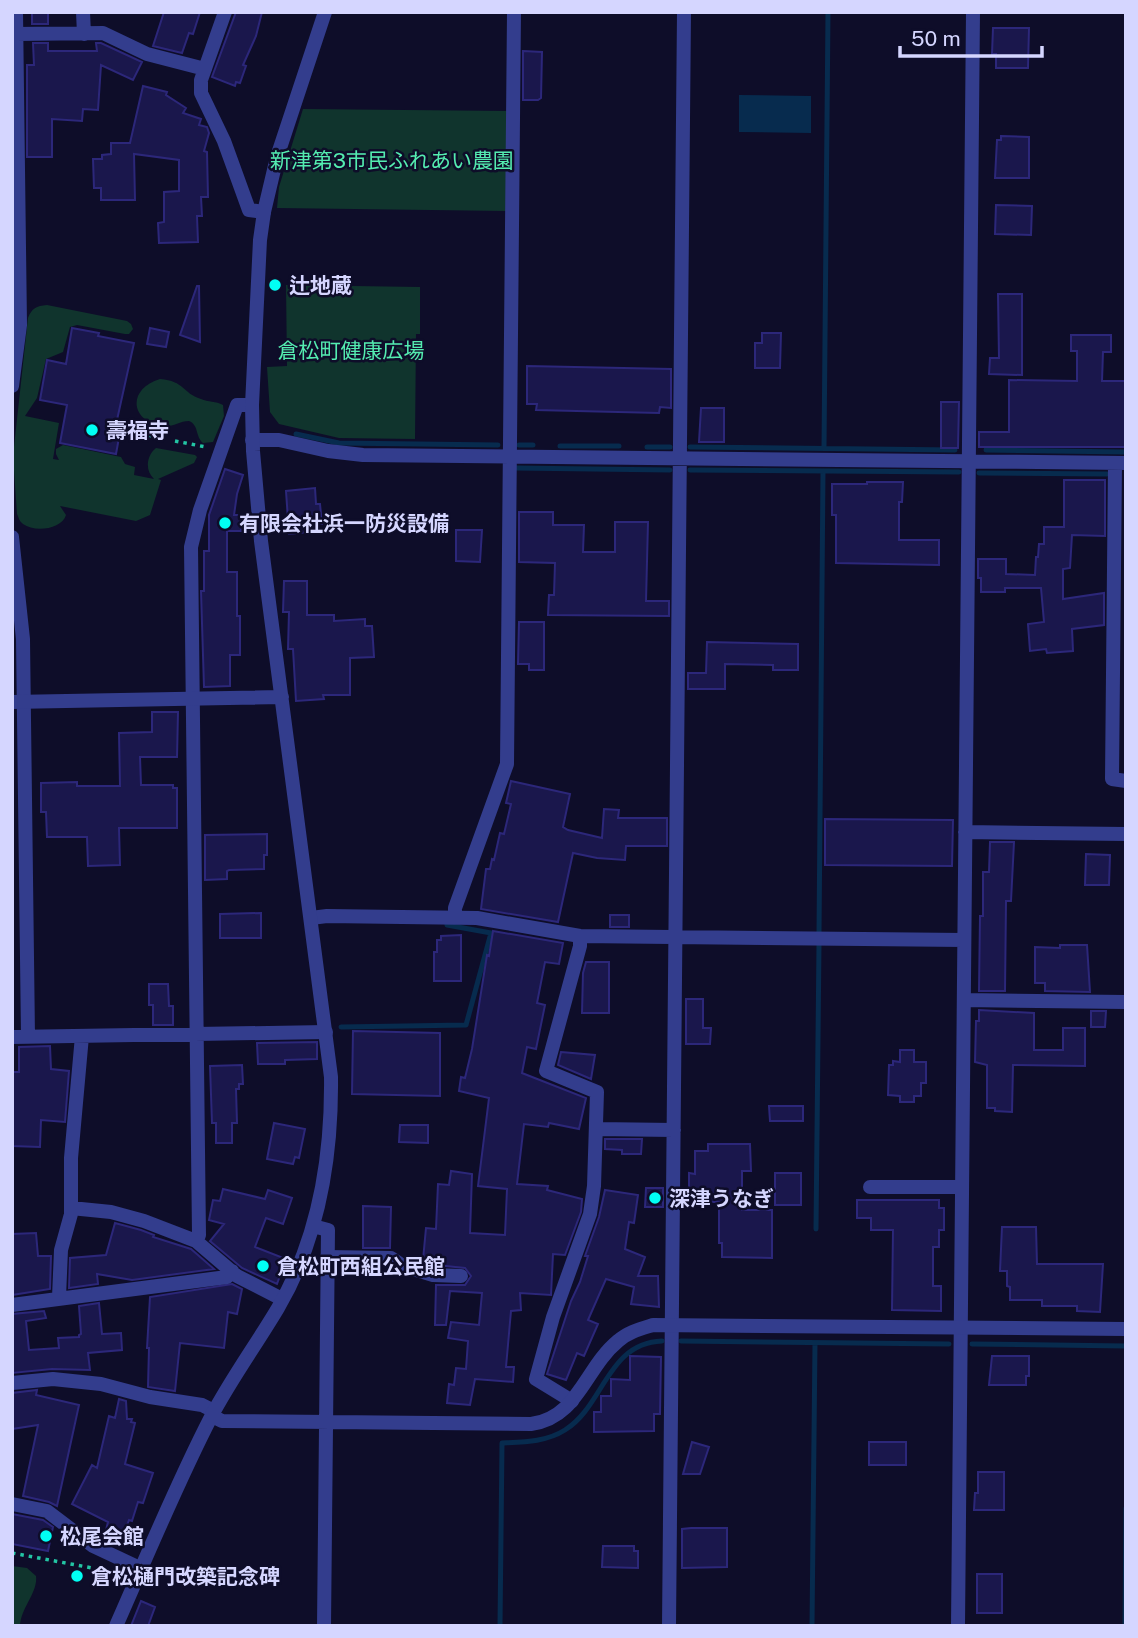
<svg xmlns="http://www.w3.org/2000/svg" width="1138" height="1638" viewBox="0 0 1138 1638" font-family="'Public Sans','Noto Sans JP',sans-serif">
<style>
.green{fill:#10342d}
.water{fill:#072b4e}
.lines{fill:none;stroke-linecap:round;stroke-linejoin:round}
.stream{stroke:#072b4e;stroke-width:5}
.building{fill:#1a174c;stroke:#2c277a;stroke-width:2}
.path{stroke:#23c5a4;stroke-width:3.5;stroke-dasharray:3.5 5;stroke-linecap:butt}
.minor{stroke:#333d8d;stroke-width:14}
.tertiary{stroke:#333d8d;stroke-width:14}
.poi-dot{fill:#01fff4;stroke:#0e0d29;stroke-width:2.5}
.labels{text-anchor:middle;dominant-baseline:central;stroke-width:5;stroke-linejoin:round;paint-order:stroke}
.park-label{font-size:21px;fill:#54ecb0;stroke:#0e0d29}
.poi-label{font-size:21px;font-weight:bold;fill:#d5d6ff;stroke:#0e0d29;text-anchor:start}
</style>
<rect width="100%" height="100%" fill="#0e0d29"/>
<path class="green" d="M303,109L508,111L507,211L277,208L279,187Z
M286,285L420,287V334H416L415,439L339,438L279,424L270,412L267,367L287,366Z
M47,305L127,321L131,324L133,329L129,334H125L77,325L70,327L63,352L46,359L37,398L25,416L59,423L53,459L59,460L56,454V449L63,445L121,457L125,464L135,467L134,475L154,479C145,471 146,456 156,448L195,455L197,457L194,463L158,479L161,480L150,515L136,521L60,506L66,515C62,529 35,533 23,524C19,521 19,518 17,514L13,456L28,318C32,308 36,306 47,305Z
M160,379C185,381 182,393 201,399C208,402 216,401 223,405L224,416L213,442L203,443C195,436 199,425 189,421C179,421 172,428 162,426C130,421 127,389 160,379Z
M12,1566L27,1568L36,1576C38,1593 21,1607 20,1626H12Z"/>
<path class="water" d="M739,95L811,96V133L739,132Z"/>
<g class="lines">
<path class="stream" d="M296,434L339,443L498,445
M519,445H533
M560,446H619
M647,447H670
M690,447L955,450
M824,448L828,12
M986,450L1126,452
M516,468L670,470
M690,470L959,472
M979,473L1107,474
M819,933L823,471
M341,1027L466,1025L491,933L447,925V922
M816,1229L819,944
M681,1341L949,1344
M972,1344L1126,1346
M500,1626L502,1443C524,1442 546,1442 565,1430C604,1406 607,1343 662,1341
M812,1626L815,1343
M1125,1626L1126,1508"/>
</g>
<path class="building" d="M32,12H48V24H32Z
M164,12H200L193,34L189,33L182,53L153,46Z
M236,12H262L256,36L243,65L246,66L240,83L236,82L235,86L212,77Z
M993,28H1029L1028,68H996V54H992Z
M33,43H48V51H97L96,43H101L142,62L133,80L101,65L98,110L83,109L82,121L52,119V157H27V65H34Z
M523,51L542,52L541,98L538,100H523Z
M143,86L167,92L166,95L186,108L183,113L201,119L199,125L207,127L209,133L204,151L207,152L208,197H201L202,216H197L198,242L159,243L158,223L164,222V192L179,191V160L134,154L135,200H101V188H94L93,159H102V155L111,154V143H130Z
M1001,136L1029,137V178H995L997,140H1001Z
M996,205L1032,206L1031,235L995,234Z
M197,286H199L200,342L180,335Z
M998,294H1022V375L989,374L990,358H999Z
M72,328L99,333L98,336L134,343L117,420L122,421L116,454L60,443L67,405L40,400L47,360L66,364Z
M150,328L169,332L166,347L147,344Z
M762,333H781L780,368H755V343H762Z
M1071,335H1111V352H1103L1102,381H1126V447H979V432H1009V380L1077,381V351H1071Z
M527,366L671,369V408L660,407L659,413L536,410L537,404H527Z
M941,402H959L958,448H941Z
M701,408H724V442H699Z
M225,469L243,475L237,494L234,515H241V531H227V572H237V616H240V655H230V686L204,687L201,591H204V551H209V515Z
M1064,480H1105V536L1072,535L1070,568L1063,569V599L1104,593V625L1072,629L1073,651L1047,653L1046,649L1030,651L1028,624L1044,622L1041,588H1005V592H981V578H978V559H1006V574L1035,575L1036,557H1038L1039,544H1044V527H1064Z
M867,482H903L902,502H899V540H939V565L836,563V515H832V484H867Z
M315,488L316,504H320L322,524H318L319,531L289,534L286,491Z
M519,512H553V525H584L583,552H615V522H648L646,601H669V616L548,615L549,595H554L555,563L519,562Z
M456,530H482L480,562L456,561Z
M284,581H307V615H334V621L365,619V626H372L374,657L350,658V695H323L324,699L296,701L293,649H288L289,612H283Z
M519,622H544V670H529V664H518Z
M707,642L798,644V670H773V665L725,664V689H688V673H706Z
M152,712H178L177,757H140L141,785H173V788H177V828H119L120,865L88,866L87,837H47L46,812H41V783L77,782V786H120L119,733L152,732Z
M511,781L570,794L563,827L568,830L602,838L604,809L619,810L618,818H667V846H626L625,860L597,858L573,853L558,922L481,909L486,869H490L492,859L494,860L500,833L504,834L511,804L506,803Z
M825,819L953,820L952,866L825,865Z
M267,834V855H264V869L229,870L227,871V879L205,880V835Z
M990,842H1014L1011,901H1006L1005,991H979L980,916H983V872H989Z
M1086,854L1110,855L1109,885H1085Z
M261,913V938H220V914Z
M610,915H629V927H610Z
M493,931L563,943L559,964L545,962L537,1003L545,1005L536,1049L527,1047L522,1073L586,1098L579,1129L549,1123L548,1127L524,1124L517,1184L548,1186L547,1190L582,1199L581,1212L565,1255L553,1254L551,1295L520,1293L521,1310L511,1311L506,1367H514L513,1382L475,1379L470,1405L447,1403L449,1384L454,1385L456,1368L466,1369L468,1341L448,1338L451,1322L479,1325L482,1293L450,1291L446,1325H435L436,1285H465L471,1276L465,1268L436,1265V1262L423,1260L426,1228L436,1229L438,1184L449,1185L451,1171L472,1174L470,1233L505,1235L507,1189L478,1186L489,1098L459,1091L461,1077L465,1078L472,1049L487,955L489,956Z
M461,935V981H434V952H437V940H441V936Z
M1060,945H1087L1090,992L1045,991V983H1035V947L1060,948Z
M586,962H609V1013H582L583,973Z
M149,984H168L169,1006H173V1025H153V1005H149Z
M686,999H703V1028H711L710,1044H686Z
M979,1010L1034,1013V1050H1063V1028H1085V1066L1013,1065L1012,1112L995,1111V1108H987V1065L975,1062L976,1021H979Z
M1091,1011H1106L1105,1027H1091Z
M353,1031L440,1033V1096L352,1094Z
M317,1042V1059L285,1060V1064H258L257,1043Z
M50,1046L51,1069L69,1071L65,1122L41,1120L40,1147L12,1146V1072H19V1047Z
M900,1050H914V1062H926V1083H921V1096H914V1102H900V1096L888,1095L889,1065H893V1061L900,1062Z
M561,1052L595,1055L591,1079L558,1065Z
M242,1065L243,1084H239V1089H236L237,1123H232V1143H216V1123H212L210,1066Z
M769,1106H803V1121H770Z
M274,1123L305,1129L299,1158L295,1157L293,1164L267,1159Z
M400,1125H428V1143L399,1142Z
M605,1139H642L641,1154H622V1150L605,1149Z
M708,1144H750L751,1171H742V1210H772V1258L722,1257V1243H719V1202H683V1188H689V1173L695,1174V1151H708Z
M775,1173H801V1205H775Z
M646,1188H663V1207H645Z
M223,1189L265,1199L268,1190L292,1198L283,1224L266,1218L255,1247L286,1259L277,1284L242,1268L210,1241L224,1224L209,1220L213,1200L220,1201Z
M605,1190L638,1195L634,1223L629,1222L625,1249L645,1257L638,1276H658L659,1307L631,1304L634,1287L606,1279L588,1320L598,1324L584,1356L577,1353L566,1380L547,1374L571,1301L580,1282L588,1256H585L599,1217Z
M857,1200H939V1208H944V1230H939V1247H933V1286H941V1311L892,1310L893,1230H871V1218H857Z
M363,1206L391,1207L390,1248H363Z
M115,1223L141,1230L154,1235L153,1237L191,1249L214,1269L132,1280L97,1274L98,1284L69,1288L70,1258L106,1255Z
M1002,1227H1036L1037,1264H1103L1100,1312L1077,1311V1306H1042V1300H1010V1287L1007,1286V1271H1000Z
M36,1233L38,1256H51L50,1289L12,1295V1234Z
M232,1284L242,1289L237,1314L228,1312L224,1348L180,1343L175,1391L148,1387L149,1348H147L150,1297Z
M99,1303L102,1334L121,1333L122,1350L88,1353L90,1370L52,1369L12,1373V1314L44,1311L46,1318L26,1321L29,1350L59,1348L58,1338L79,1337V1335L81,1334L79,1306Z
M630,1356L661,1357L660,1414H654V1431L594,1432V1412H601V1396H611V1379L630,1380Z
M992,1356H1029V1376H1026V1385H989Z
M37,1390L36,1395L79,1405L57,1506L49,1502L23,1496L38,1425L12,1429V1393Z
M119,1399L126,1401L127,1419H132L131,1422L135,1423L125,1464L153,1473L143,1503L138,1502L132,1521L129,1520L123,1536L106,1530L108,1522L72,1504L92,1465L97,1468L109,1416L115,1418Z
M692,1442L709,1447L700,1474H683Z
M869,1442H906V1465H869Z
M978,1472H1004V1510H974L975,1493H978Z
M12,1514L43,1520L53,1527L48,1551L12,1544Z
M691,1528H727V1567L682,1568V1529Z
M603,1546H634V1551H638V1568L602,1567Z
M977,1574H1002V1613H977Z
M141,1601L155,1607L148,1626H131Z"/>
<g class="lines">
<path class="path" d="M131,432L163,438
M175,441L206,447
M12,1553L103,1570"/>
<path class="minor" d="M83,12L84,34
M225,12L201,80V93L224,141L249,210L264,212
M16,34L103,33L147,54L205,69
M12,386L20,325L16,12
M252,440H279L328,451L363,455L1126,463
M1115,463L1112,779L1126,781
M12,537L23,639L28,1037
M965,832L1126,834
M455,917V908L507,764L514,12
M311,918L327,916L477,918L580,936L964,940
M964,1000L1126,1002
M12,1037L326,1032
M596,1129L674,1130
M870,1187H962
M71,1208L111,1212L144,1221L196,1241L237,1276L282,1299
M196,1241L199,1235L191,547L200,510L237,405H252
M327,1257L391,1258L403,1266L433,1275L461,1276
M59,1297L61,1250L71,1214V1158L82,1036
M12,1305L227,1277L232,1271
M12,1383L53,1379L101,1384L150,1397L202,1405L214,1411
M572,1401L536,1379L553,1317L590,1214L594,1186L597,1092L546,1071L580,946V936
M12,1504L47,1511L93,1546L142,1569
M669,1626L684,12
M958,1626L973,12"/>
<path class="tertiary" d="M12,702L282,697
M313,1226L328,1230L324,1626
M212,1416L222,1421L531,1424C578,1418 585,1368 618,1341C628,1332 640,1329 653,1325L1126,1329
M116,1626C147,1556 176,1485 211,1417C231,1379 256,1345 278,1308C319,1238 332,1157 331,1077L261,541L253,451L252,405L260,240L264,212L277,157L325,12"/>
</g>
<g class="poi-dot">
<circle cx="275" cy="285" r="7"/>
<circle cx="92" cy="430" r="7"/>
<circle cx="225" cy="523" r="7"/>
<circle cx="655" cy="1198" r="7"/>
<circle cx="263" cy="1266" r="7"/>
<circle cx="46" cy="1536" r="7"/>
<circle cx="77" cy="1576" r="7"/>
</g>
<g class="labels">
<g class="park-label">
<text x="392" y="160">新津第3市民ふれあい農園</text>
<text x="351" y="350">倉松町健康広場</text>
</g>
<g class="poi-label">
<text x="289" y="285">辻地蔵</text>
<text x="106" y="430">壽福寺</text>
<text x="239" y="523">有限会社浜一防災設備</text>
<text x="669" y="1198">深津うなぎ</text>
<text x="277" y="1266">倉松町西組公民館</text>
<text x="60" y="1536">松尾会館</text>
<text x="91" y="1576">倉松樋門改築記念碑</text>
</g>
</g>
<rect width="1138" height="1638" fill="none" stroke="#d5d6ff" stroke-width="28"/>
<path d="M900 46v10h142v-10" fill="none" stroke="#d5d6ff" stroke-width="3.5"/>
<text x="911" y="46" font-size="21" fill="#d5d6ff" stroke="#0e0d29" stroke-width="5" paint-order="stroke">50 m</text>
</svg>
